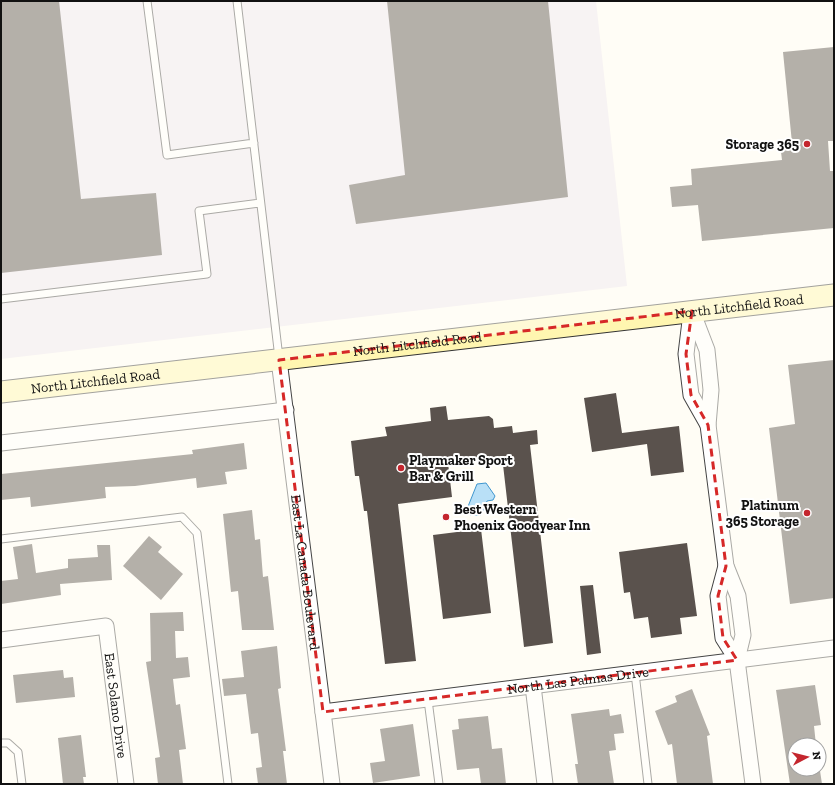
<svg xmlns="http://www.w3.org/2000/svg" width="835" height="785" viewBox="0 0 835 785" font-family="'Zilla Slab',serif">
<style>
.industrial{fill:#eee6ef}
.water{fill:#b9e0f7;stroke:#3f96cf}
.building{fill:#5a524d}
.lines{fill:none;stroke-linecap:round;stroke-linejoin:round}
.service-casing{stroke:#444;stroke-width:9}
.minor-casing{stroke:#444;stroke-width:17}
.secondary-casing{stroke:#333;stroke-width:23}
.service{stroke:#fff;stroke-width:7}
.minor{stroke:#fff;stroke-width:15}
.secondary{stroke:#fff6b0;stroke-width:21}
.marked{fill:none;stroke:#d62828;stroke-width:3;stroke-dasharray:8 5;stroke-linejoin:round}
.poi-dot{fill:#c4262e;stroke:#fff;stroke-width:1.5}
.labels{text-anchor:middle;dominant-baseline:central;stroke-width:4;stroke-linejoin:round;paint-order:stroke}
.poi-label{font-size:14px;font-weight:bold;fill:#111;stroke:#fff;text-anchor:end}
.street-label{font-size:14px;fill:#111;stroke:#fff}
</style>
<rect width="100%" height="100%" fill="#fffdf5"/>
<path class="industrial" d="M1,1H596L627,286L1,359Z"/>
<path class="water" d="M486,483L495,496L493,500L487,501L481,515H470L467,509L477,484Z"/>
<path class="building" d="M1,1H59L81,199L156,193L162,255L1,273Z
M387,1H548L568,197L356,224L349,185L405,175Z
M834,47V141H828L830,171H834V228L702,241L698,205L672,207L670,187L692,185L691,169L782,160L780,144L792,143L783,52Z
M834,360V598L790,604L769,428L795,424L788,365Z
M616,393L622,433L679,426L684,472L651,476L647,444L592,452L584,398Z
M446,406L448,420L489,416L493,419L494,428L512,426L513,433L537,430L538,444L530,445L553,643L524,647L502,456L448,463L452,497L398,504L416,661L385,664L367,511H364L359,476H355L351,441L387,436L385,427L431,421L430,408Z
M244,443L247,469L225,472L227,484L197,488L196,478L135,486L105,487L106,498L31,507L30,497L1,500V474L193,454L192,450Z
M252,510L255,540L260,539L263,577L268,576L274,630H242L238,591L231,592L223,514Z
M481,529L491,613L443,619L433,535Z
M149,536L162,547L158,552L183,574L161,600L123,566Z
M687,543L697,616L680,618L682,634L651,638L648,617L634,619L630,592L624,593L619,552Z
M32,544L36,573L68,568V559L98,557L97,545H110L112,580L60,584L61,595L1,604V581L18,579L13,547Z
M593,585L601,653L587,655L580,586Z
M183,612L184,631H175L176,658L188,657L190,677L173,679L176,705L180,704L186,749L179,750L183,784H158L155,758L160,757L146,662L151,661L150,613Z
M277,646L281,688L278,689L286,751H283L287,784H258L256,768L262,767L258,733L251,734L246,694L224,696L222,679L244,677L241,651Z
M63,670L64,678L73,677L75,697L16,703L13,675Z
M815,685L821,725L814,726L816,745H795V769H819V764L822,784H790L776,690Z
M692,689L710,735L707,736L713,784H677L672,744L668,745L655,711L677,702L675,696Z
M609,709L610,716L621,714L624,733L614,734L616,750L609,751L614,784H578L575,764H578L571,714Z
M488,716L492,749L502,748L506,784H481L479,768L457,770L452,730L459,729L458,719Z
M413,724L420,776L373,783L370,763L385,761L380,729Z
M81,735L86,777H83L84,784H63L58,738Z"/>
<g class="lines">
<g class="service-casing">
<path id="service" d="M147,1L167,155L254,143
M237,1L279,358
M1,299L207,274L199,211L260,203
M1,539L182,517L197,533L228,784
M635,673L648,784
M428,700L439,784
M1,743H8L18,752L22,784"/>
</g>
<g class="minor-casing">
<g id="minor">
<path d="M692,311L707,350L711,390L708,425L726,566L738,596L743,635L737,660L753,784"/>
<path d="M691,313L686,354L691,395L708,425"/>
<path id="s1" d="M279,360L332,784"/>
<path d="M1,443L286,410"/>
<path d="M726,566L718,596L723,638L737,660"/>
<path id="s2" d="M1,640L106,626L126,784"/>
<path d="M533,686L545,784"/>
<path id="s3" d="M323,712L834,648"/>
</g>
</g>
<g class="secondary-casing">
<g id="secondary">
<path id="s4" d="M1,392L834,295"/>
</g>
</g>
<use href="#service" class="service"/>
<use href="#minor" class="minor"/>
<use href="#secondary" class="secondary"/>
</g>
<path d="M0 0H835V785H0ZM692,311L686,354L691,395L708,425L726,566L718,596L723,638L737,660L323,712L279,360Z" fill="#fffdf5" fill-opacity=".55" fill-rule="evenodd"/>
<path class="marked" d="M692,311L686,354L691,395L708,425L726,566L718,596L723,638L737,660L323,712L279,360Z"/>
<g class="poi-dot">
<circle cx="807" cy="144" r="4"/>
<circle cx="401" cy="468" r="4"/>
<circle cx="807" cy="513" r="4"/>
<circle cx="446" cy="517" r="4"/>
</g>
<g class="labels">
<g class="poi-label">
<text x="799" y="144">Storage 365</text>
<text x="409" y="460" text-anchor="start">Playmaker Sport<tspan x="409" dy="16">Bar &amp; Grill</tspan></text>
<text x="799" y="505">Platinum<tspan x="799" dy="16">365 Storage</tspan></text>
<text x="454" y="509" text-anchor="start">Best Western<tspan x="454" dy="16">Phoenix Goodyear Inn</tspan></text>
</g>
<g class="street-label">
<text stroke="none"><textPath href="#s4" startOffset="743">North Litchfield Road</textPath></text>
<text stroke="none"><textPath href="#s4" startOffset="419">North Litchfield Road</textPath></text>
<text stroke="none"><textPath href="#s4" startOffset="95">North Litchfield Road</textPath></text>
<text stroke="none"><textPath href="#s1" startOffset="214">East La Canada Boulevard</textPath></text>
<text stroke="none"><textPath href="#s3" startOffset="257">North Las Palmas Drive</textPath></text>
<text stroke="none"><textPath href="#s2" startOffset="186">East Solano Drive</textPath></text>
</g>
</g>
<rect width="835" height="785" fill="none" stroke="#111111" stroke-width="4"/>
<g transform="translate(807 757) rotate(83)"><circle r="19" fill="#ffffff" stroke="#a0a0a0"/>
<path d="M0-3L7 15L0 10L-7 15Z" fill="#c4262e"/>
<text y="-6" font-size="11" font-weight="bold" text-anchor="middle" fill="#111111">N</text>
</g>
</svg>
